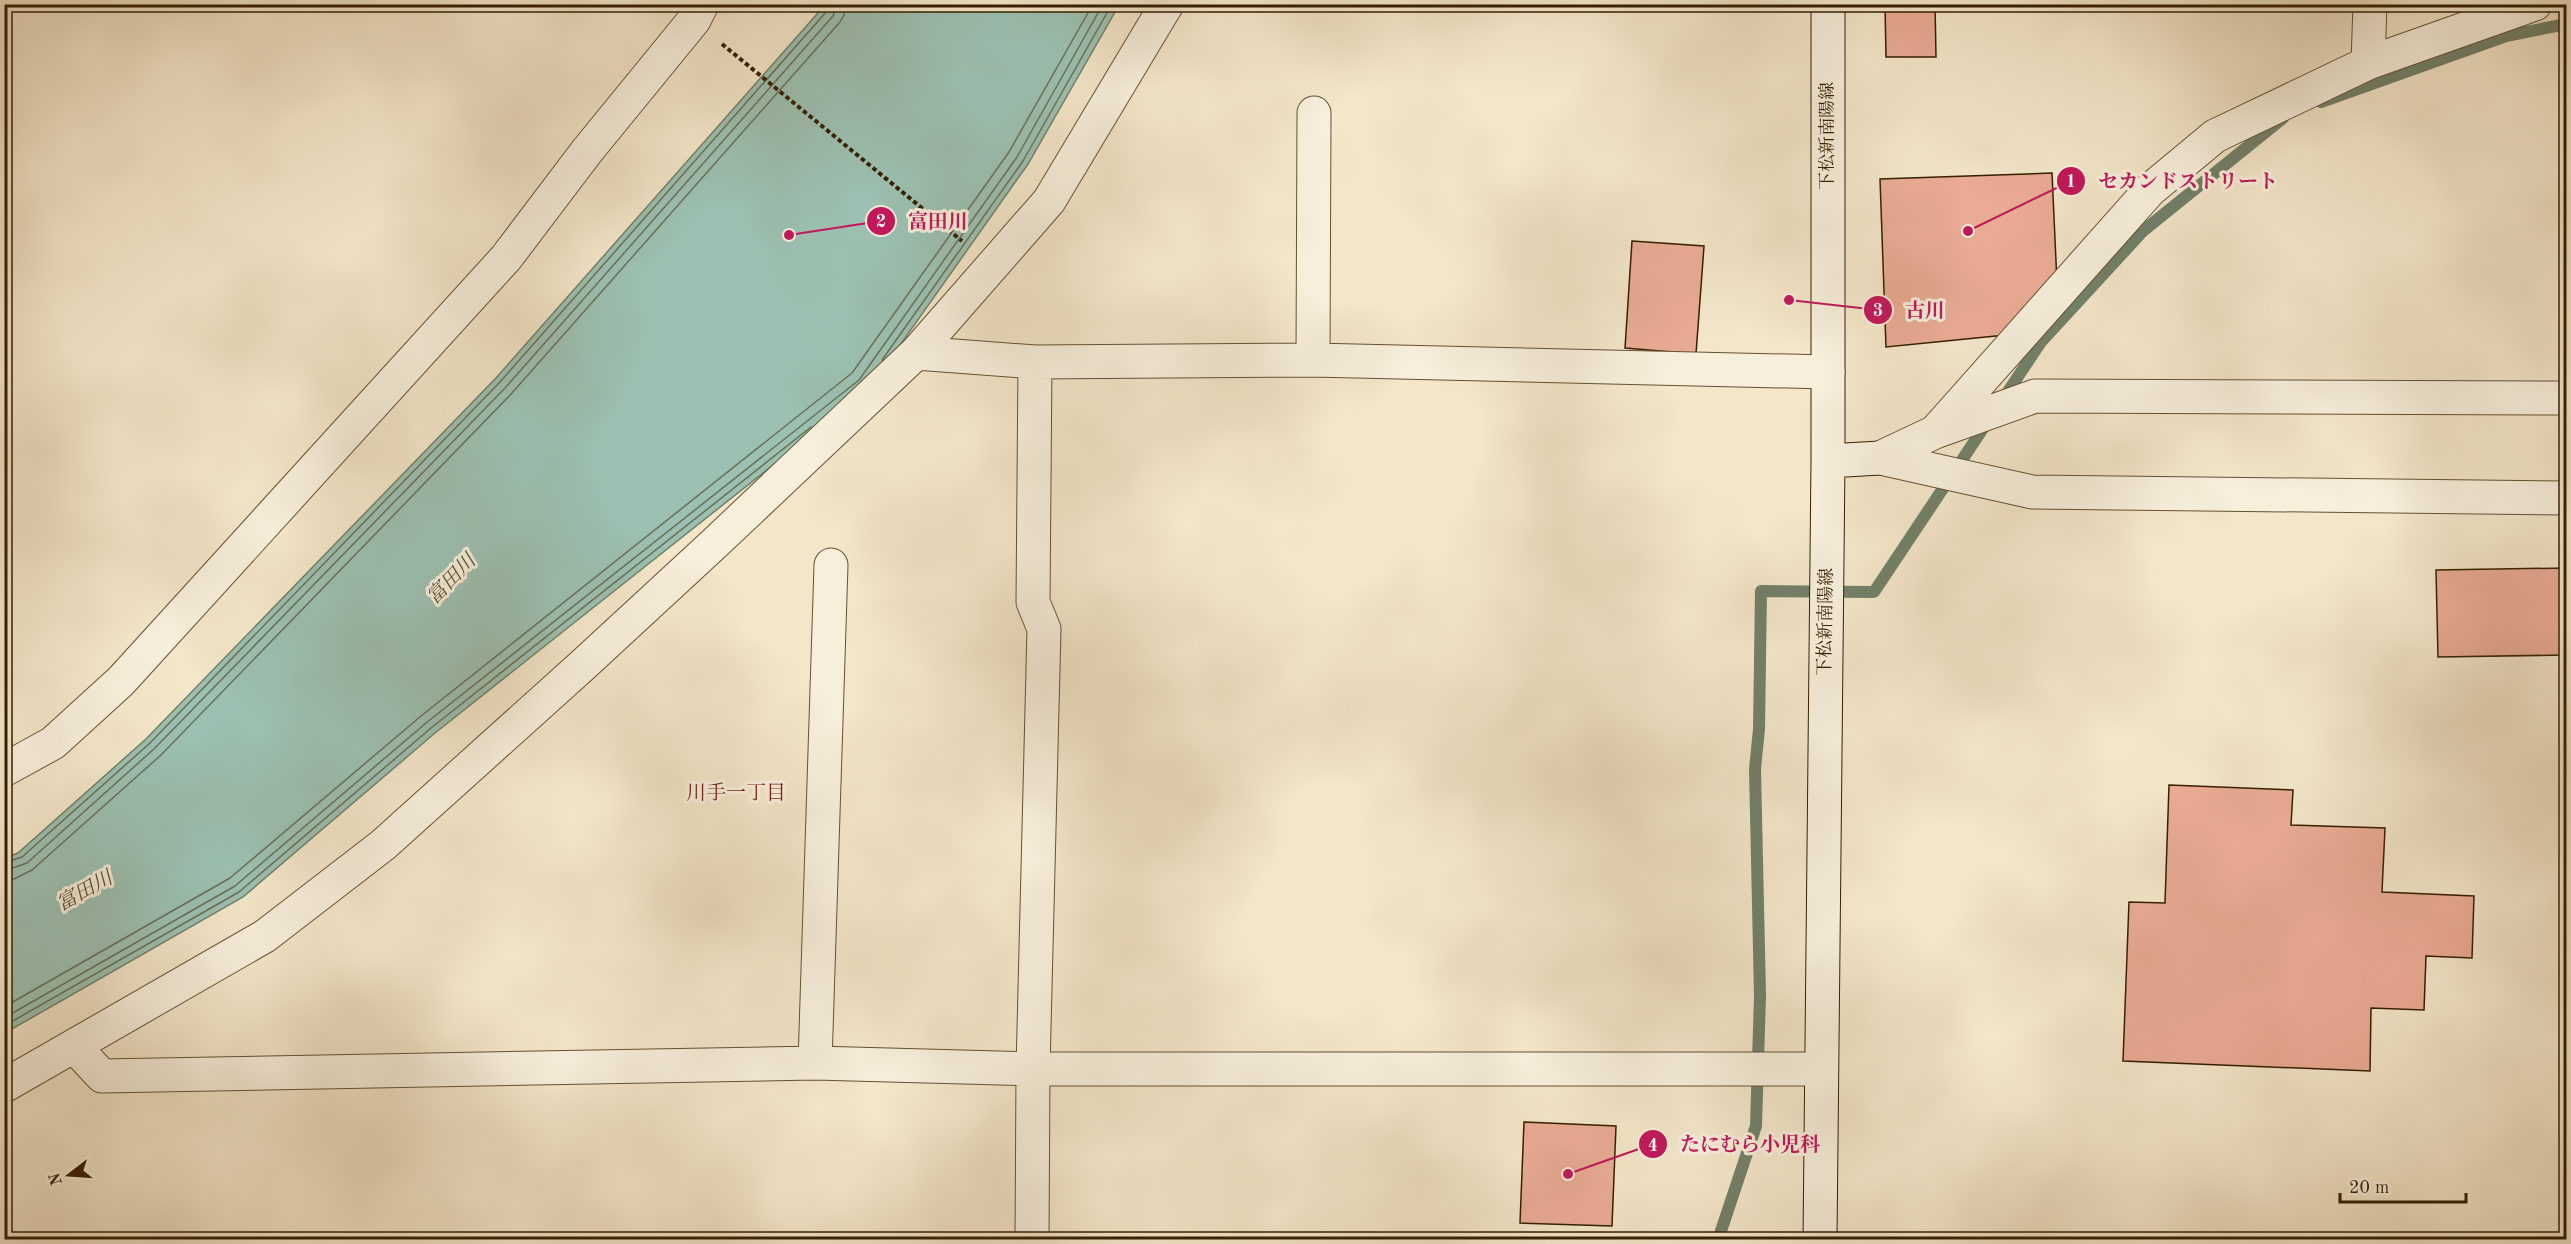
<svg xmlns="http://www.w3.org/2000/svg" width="2571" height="1244" viewBox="0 0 2571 1244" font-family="'Old Standard TT','Noto Serif JP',serif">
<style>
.water{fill:#9cc0b1;stroke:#72806a;stroke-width:1.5}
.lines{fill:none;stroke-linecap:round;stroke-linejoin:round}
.shore{stroke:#687058;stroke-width:1.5}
.stream{stroke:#72806a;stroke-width:12}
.building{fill:#eaab95;stroke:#341f00;stroke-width:1.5}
.street-casing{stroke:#645132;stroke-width:35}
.secondary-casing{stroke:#341f00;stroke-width:35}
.path{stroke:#341f00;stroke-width:4;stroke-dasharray:4.5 3;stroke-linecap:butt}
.street{stroke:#f7efdc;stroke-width:33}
.secondary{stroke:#f7efdc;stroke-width:33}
.labels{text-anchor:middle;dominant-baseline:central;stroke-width:6;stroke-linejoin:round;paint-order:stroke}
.street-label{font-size:18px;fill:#341f00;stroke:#f7efdc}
.water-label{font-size:20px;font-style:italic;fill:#534f35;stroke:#f7efdc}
.neighbourhood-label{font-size:20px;fill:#7a1f14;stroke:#f7efdc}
.leader{fill:none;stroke:#c2185b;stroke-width:2}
.callout-dot{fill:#c2185b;stroke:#f7efdc;stroke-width:2}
.mark-label{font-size:18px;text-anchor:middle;font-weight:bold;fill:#fff}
.callout-label{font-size:20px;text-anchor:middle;font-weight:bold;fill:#c2185b;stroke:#f7efdc;stroke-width:6;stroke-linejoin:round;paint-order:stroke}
</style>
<rect width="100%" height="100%" fill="#f3e6c9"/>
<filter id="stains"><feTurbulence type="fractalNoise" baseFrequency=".00333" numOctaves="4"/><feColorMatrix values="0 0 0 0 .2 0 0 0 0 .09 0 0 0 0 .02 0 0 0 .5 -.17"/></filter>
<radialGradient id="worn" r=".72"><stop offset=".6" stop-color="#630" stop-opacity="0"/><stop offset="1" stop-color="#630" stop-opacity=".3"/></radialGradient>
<path class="water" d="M825,5H1119L1028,164L869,389L435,733L243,897L5,1033V858L18,853L146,739L496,378Z"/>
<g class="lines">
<path class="shore" d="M882,360L1023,161L1112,4
M4,863L22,857L150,743L500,382L827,11L829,4
M4,871L27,863L155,748L506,387L833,16L837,4
M4,880L14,879L32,870L161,755L512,393L840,22L844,15L846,4
M4,1007L230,878L421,716L852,373L1009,152L1093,4
M4,1018L235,886L426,723L859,380L1017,157L1103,4
M4,1026L239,892L431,728L811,427"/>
<path class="stream" d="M2321,102L2506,36L2566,24
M2003,399L2041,342L2143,231L2283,118
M1718,1240L1756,1126L1760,996L1755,769L1759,729L1761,591L1874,592L1988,421"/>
</g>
<path class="building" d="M1885,4H1935L1936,57H1886Z
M2052,173L2057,283L2016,334L1886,347L1880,179Z
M1632,241L1704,246L1696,354L1625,348Z
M2566,568V655L2438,657L2436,570Z
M2169,785L2293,790L2291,825L2385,828L2382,892L2474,896L2472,958L2426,956L2424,1010L2371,1008L2370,1071L2123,1061L2129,902L2165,903Z
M1524,1122L1616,1126L1612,1226L1520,1223Z"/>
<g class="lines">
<g class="street-casing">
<path id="street" d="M2368,63L2370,4
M916,353L1035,362L1313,360L1828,372
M1313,360L1314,113
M1935,432L2150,190L2215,136L2368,63L2535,4
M1880,458L1935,432L2035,396L2566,398
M1880,458L2032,492L2566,498
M4,770L53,743L121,681L506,258L587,151L694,20L702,4
M74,1046L102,1076L815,1063L1033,1069H1820
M815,1063L831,565
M4,1086L265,936L383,845L584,664L715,543L916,353L1049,201L1167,4
M1032,1240L1033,1069L1044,629L1033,602L1035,362"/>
</g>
<g class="secondary-casing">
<path id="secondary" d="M1828,461L1880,458
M1820,1240L1828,461V4"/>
</g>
<path class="path" d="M722,44L962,241"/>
<use href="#street" class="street"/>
<use href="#secondary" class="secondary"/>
</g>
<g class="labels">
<g class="street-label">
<text transform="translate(1828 136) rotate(-90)">下松新南陽線</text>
<text transform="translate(1826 622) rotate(-89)">下松新南陽線</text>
</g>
<g class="water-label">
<text transform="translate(452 580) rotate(-46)">富田川</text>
<text transform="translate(85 892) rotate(-29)">富田川</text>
</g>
<g class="neighbourhood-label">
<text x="736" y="794">川手一丁目</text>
</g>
</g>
<path class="leader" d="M1968 231L2071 181M789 235L881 221M1789 300L1878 310M1568 1174L1653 1144"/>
<g class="callout-dot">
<circle cx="1968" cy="231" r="6"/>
<circle cx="789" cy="235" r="6"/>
<circle cx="1789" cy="300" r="6"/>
<circle cx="1568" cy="1174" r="6"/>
<circle cx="2071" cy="181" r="15"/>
<circle cx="881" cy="221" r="15"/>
<circle cx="1878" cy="310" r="15"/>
<circle cx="1653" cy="1144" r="15"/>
</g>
<g class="mark-label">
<text x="2071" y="187">1</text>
<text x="881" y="227">2</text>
<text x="1878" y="316">3</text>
<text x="1653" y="1151">4</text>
</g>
<g class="callout-label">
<text x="2188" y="188">セカンドストリート</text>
<text x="938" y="228">富田川</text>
<text x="1925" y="317">古川</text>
<text x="1750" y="1151">たにむら小児科</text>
</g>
<rect width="2571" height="1244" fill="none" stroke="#f3e6c9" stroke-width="24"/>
<rect x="6" y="6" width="2559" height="1232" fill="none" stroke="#341f00" stroke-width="3"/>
<rect x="12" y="12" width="2547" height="1220" fill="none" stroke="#341f00" stroke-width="1.5"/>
<g transform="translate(69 1175) rotate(253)" stroke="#f7efdc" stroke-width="4.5" paint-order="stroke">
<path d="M0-4.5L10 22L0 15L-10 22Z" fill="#341f00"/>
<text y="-9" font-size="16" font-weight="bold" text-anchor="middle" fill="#341f00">N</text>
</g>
<path d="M2340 1193v9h126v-9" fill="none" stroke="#341f00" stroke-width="3"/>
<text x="2349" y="1193" font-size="18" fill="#341f00" stroke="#f7efdc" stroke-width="4.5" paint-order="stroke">20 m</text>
<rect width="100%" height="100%" filter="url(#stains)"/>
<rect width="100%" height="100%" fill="url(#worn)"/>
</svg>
